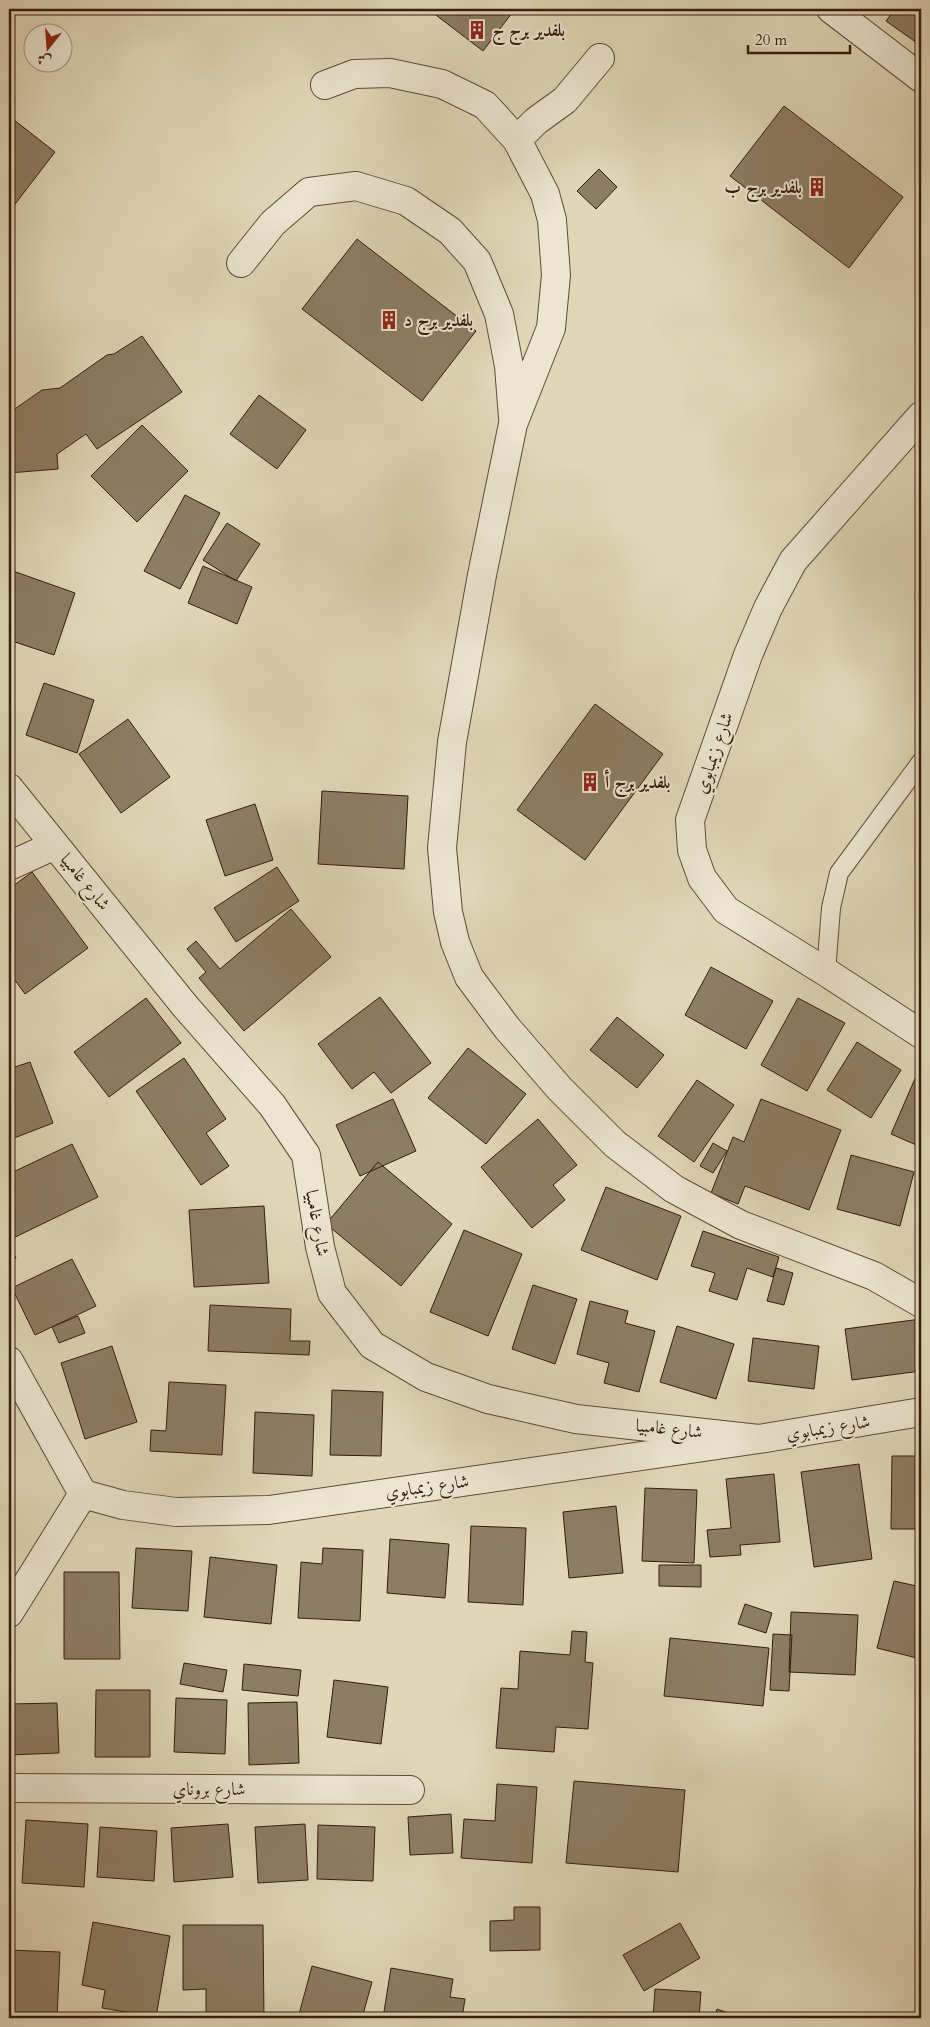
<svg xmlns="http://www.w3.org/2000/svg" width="930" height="2027" viewBox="0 0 930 2027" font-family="Cardo,Amiri,serif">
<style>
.building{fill:#8d7d65;stroke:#341c0c}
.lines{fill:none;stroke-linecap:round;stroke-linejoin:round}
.lane-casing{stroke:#5f4b37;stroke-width:20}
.street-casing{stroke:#5f4b37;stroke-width:30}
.lane{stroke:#ebe5d1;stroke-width:18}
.street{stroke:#ebe5d1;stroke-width:28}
.labels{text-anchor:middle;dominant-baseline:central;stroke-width:4;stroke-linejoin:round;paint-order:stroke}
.poi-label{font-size:18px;font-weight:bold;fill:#341c0c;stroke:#ebe5d1;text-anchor:start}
.street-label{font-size:18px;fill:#341c0c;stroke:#ebe5d1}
</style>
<rect width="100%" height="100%" fill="#e0d7b8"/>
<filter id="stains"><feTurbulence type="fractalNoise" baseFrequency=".004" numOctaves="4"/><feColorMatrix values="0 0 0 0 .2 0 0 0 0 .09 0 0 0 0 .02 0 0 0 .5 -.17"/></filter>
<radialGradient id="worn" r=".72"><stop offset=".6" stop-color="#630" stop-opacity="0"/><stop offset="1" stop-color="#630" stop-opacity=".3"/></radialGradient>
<path class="building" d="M428,9H515L483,51Z
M895,9H921V38L917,43L886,21Z
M784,106L903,197L849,268L730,176Z
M9,116L55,152L9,212Z
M599,169L617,187L596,209L577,191Z
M357,239L476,331L422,401L302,309Z
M142,336L182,392L97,449L86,434L57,454L58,469L9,473V413L42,390L60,388L107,355L114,354Z
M259,395L306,430L277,469L230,434Z
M142,425L188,471L137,522L91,476Z
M185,495L220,513L180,589L144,571Z
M227,523L260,544L236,581L203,560Z
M203,566L252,587L237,624L188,603Z
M13,571L75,593L54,655L9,640V583Z
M44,683L94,700L77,753L26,735Z
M595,704L663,754L585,860L517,810Z
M128,719L170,777L121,813L79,754Z
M322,791L408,796L404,869L318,864Z
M255,804L273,860L225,876L206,820Z
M9,838L14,846L9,849Z
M277,867L299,901L236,942L214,908Z
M32,872L88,948L25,994L9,972V889Z
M291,909L331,957L244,1031L199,978L206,972L187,949L196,941L220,969Z
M711,967L773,1001L746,1049L685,1015Z
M380,997L431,1063L391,1093L374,1072L352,1089L318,1044Z
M146,998L181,1043L109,1097L74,1052Z
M798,998L845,1023L807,1091L761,1065Z
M617,1017L664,1055L637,1088L590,1050Z
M857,1042L901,1070L871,1118L827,1090Z
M468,1048L526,1094L486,1144L428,1098Z
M184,1058L226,1119L206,1133L229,1166L201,1185L136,1091Z
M30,1062L53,1123L9,1140V1069Z
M917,1074L921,1076V1147L891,1134Z
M697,1080L734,1105L694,1162L658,1136Z
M393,1099L416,1151L360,1176L336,1125Z
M761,1099L841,1130L809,1210L745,1186L738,1204L711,1193L733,1137L744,1142Z
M538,1119L577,1165L553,1185L565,1200L532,1228L481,1167Z
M713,1143L727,1151L713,1173L700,1166Z
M72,1144L98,1197L9,1240V1174Z
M851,1155L914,1172L900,1226L837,1209Z
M378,1162L452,1224L401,1286L326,1224Z
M606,1187L681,1216L657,1280L581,1250Z
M264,1206L269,1283L194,1287L189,1210Z
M464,1230L522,1254L488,1336L430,1312Z
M703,1231L779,1257L773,1277L747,1268L737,1300L709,1291L715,1273L691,1266Z
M9,1244L16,1258L9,1261Z
M72,1259L96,1306L35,1335L12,1288Z
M776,1268L793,1273L784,1305L767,1301Z
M533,1285L577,1299L555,1364L512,1349Z
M590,1301L628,1311L625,1323L655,1331L639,1392L604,1383L609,1363L577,1354Z
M210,1305L291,1309L290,1341H310L309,1355L208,1351Z
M78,1316L85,1333L59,1343L52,1327Z
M921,1319V1371L852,1380L845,1329Z
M677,1326L734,1344L716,1399L660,1382Z
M753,1338L819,1346L814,1389L748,1381Z
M112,1346L137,1422L85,1439L61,1363Z
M169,1382L226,1385L222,1455L150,1451L151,1430L166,1431Z
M332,1390L383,1392L381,1456L330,1455Z
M255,1412L314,1415L312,1476L253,1473Z
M892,1456H921V1529H891Z
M859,1464L872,1559L814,1567L801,1472Z
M774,1474L780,1542L740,1545L741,1555L710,1557L707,1530L731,1528L726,1479Z
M645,1488L697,1490L694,1563L642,1561Z
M616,1506L623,1573L569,1578L563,1512Z
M471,1526L526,1528L523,1605L468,1602Z
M390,1539L449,1544L445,1598L387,1593Z
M136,1548L192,1551L188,1611L132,1608Z
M323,1548L363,1550L360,1621L298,1618L301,1562L322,1564Z
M210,1557L277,1565L271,1624L204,1617Z
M659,1565H701V1587L659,1586Z
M64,1572H119L120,1659H64Z
M894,1581L921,1587V1659L877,1648Z
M745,1604L772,1613L766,1633L738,1624Z
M791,1612L858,1615L855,1675L789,1672Z
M572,1631L587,1632L585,1662L593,1663L588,1729L556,1727L554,1752L496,1748L501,1688L518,1689L520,1651L570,1655Z
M773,1634L792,1635L789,1691L770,1690Z
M670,1638L769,1648L763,1706L664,1696Z
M184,1663L227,1670L223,1692L180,1684Z
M244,1664L301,1670L298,1696L242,1690Z
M334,1680L388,1687L381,1744L327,1737Z
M96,1690H150V1757H95Z
M176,1698L227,1700L225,1754L174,1752Z
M297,1702L299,1763L249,1765L248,1703Z
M57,1703L59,1753L9,1755V1704Z
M574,1781L685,1790L678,1872L566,1863Z
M497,1784L537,1787L532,1863L461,1858L464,1819L495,1821Z
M451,1814L453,1853L410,1855L408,1817Z
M26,1820L88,1824L84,1887L22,1883Z
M228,1824L233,1877L174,1882L171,1828Z
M305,1824L308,1880L258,1883L255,1827Z
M318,1825L375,1827L373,1881L317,1879Z
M100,1827L157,1831L154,1881L97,1877Z
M514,1907H540V1950L490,1951V1921L514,1920Z
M93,1922L170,1936L156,2017L102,2008L105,1990L82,1985Z
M680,1923L700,1958L644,1991L623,1955Z
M183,1925H263L264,2018H206V1989L183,1990Z
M9,1950L60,1952L57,2018H10Z
M312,1966L372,1982L362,2018H298Z
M391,1968L453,1979L450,1997L465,1999L462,2018H383Z
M655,1989L701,1992L699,2018H653Z
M717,2009L742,2018H714Z
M505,2013L539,2018H504Z"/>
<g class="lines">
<g class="lane-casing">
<path id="lane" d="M826,972L831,908L839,873L921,762"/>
</g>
<g class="street-casing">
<path id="street" d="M831,9L921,78
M325,85L354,74L390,73L442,84L485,105L517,140L545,194L552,220L556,275L551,328L513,424L482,575L452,742L442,848L448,912L455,942L469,977L507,1028L560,1089L615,1144L674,1189L741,1225L874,1276L921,1303
M517,140L536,121L565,100L600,58
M241,263L273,223L309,192L356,186L406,201L450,231L477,261L499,314L509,366L513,418
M921,416L793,561L768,608L748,655L690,820L692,850L702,878L726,910L826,972L921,1034
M9,788L185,1006L272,1105L306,1155L320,1247L332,1293L372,1345L426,1377L488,1399L576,1419L759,1439
M9,866L55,845
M9,1361L83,1494L123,1505L176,1512L269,1510L759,1439L921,1412
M9,1613L83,1494
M9,1788L410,1790"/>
</g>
<use href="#lane" class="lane"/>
<use href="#street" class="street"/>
</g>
<defs>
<g id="building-bare" transform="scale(1.5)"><path d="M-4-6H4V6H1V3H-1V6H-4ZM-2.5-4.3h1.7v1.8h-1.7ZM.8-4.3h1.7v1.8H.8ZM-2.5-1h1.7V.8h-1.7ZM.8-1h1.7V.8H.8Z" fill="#8f2418" stroke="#ebe5d1" stroke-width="2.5" paint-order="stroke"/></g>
</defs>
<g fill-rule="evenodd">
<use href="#building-bare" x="477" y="30"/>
<use href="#building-bare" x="817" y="187"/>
<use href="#building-bare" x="389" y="320"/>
<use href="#building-bare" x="590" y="782"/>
</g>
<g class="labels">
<g class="poi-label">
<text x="492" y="30">بلفدير برج ج</text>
<text x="802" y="187" text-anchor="end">بلفدير برج ب</text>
<text x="404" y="320">بلفدير برج د</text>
<text x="605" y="782">بلفدير برج أ</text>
</g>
<g class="street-label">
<text transform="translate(714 753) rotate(-71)">شارع زيمبابوي</text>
<text transform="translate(85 882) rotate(51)">شارع غامبيا</text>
<text transform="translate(317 1223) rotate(80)">شارع غامبيا</text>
<text transform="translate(828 1428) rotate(-9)">شارع زيمبابوي</text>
<text transform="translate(669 1429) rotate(6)">شارع غامبيا</text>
<text transform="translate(427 1487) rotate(-8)">شارع زيمبابوي</text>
<text x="209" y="1789">شارع بروناي</text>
</g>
</g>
<rect width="930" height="2027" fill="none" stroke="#e0d7b8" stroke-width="30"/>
<rect x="10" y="10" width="910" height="2007" fill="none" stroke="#341c0c" stroke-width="2.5"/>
<rect x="15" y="15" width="900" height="1997" fill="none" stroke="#341c0c"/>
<g transform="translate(48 48) rotate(197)"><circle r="24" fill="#ebe5d1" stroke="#a29582"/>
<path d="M0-4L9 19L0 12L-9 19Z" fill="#8f2418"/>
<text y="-8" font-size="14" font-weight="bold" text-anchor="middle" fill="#341c0c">ش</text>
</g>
<path d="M748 45v8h102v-8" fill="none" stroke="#341c0c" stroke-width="2.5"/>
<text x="755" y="45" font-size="15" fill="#341c0c" stroke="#ebe5d1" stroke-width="4" paint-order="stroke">20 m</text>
<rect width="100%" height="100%" filter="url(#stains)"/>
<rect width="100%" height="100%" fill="url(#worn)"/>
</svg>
